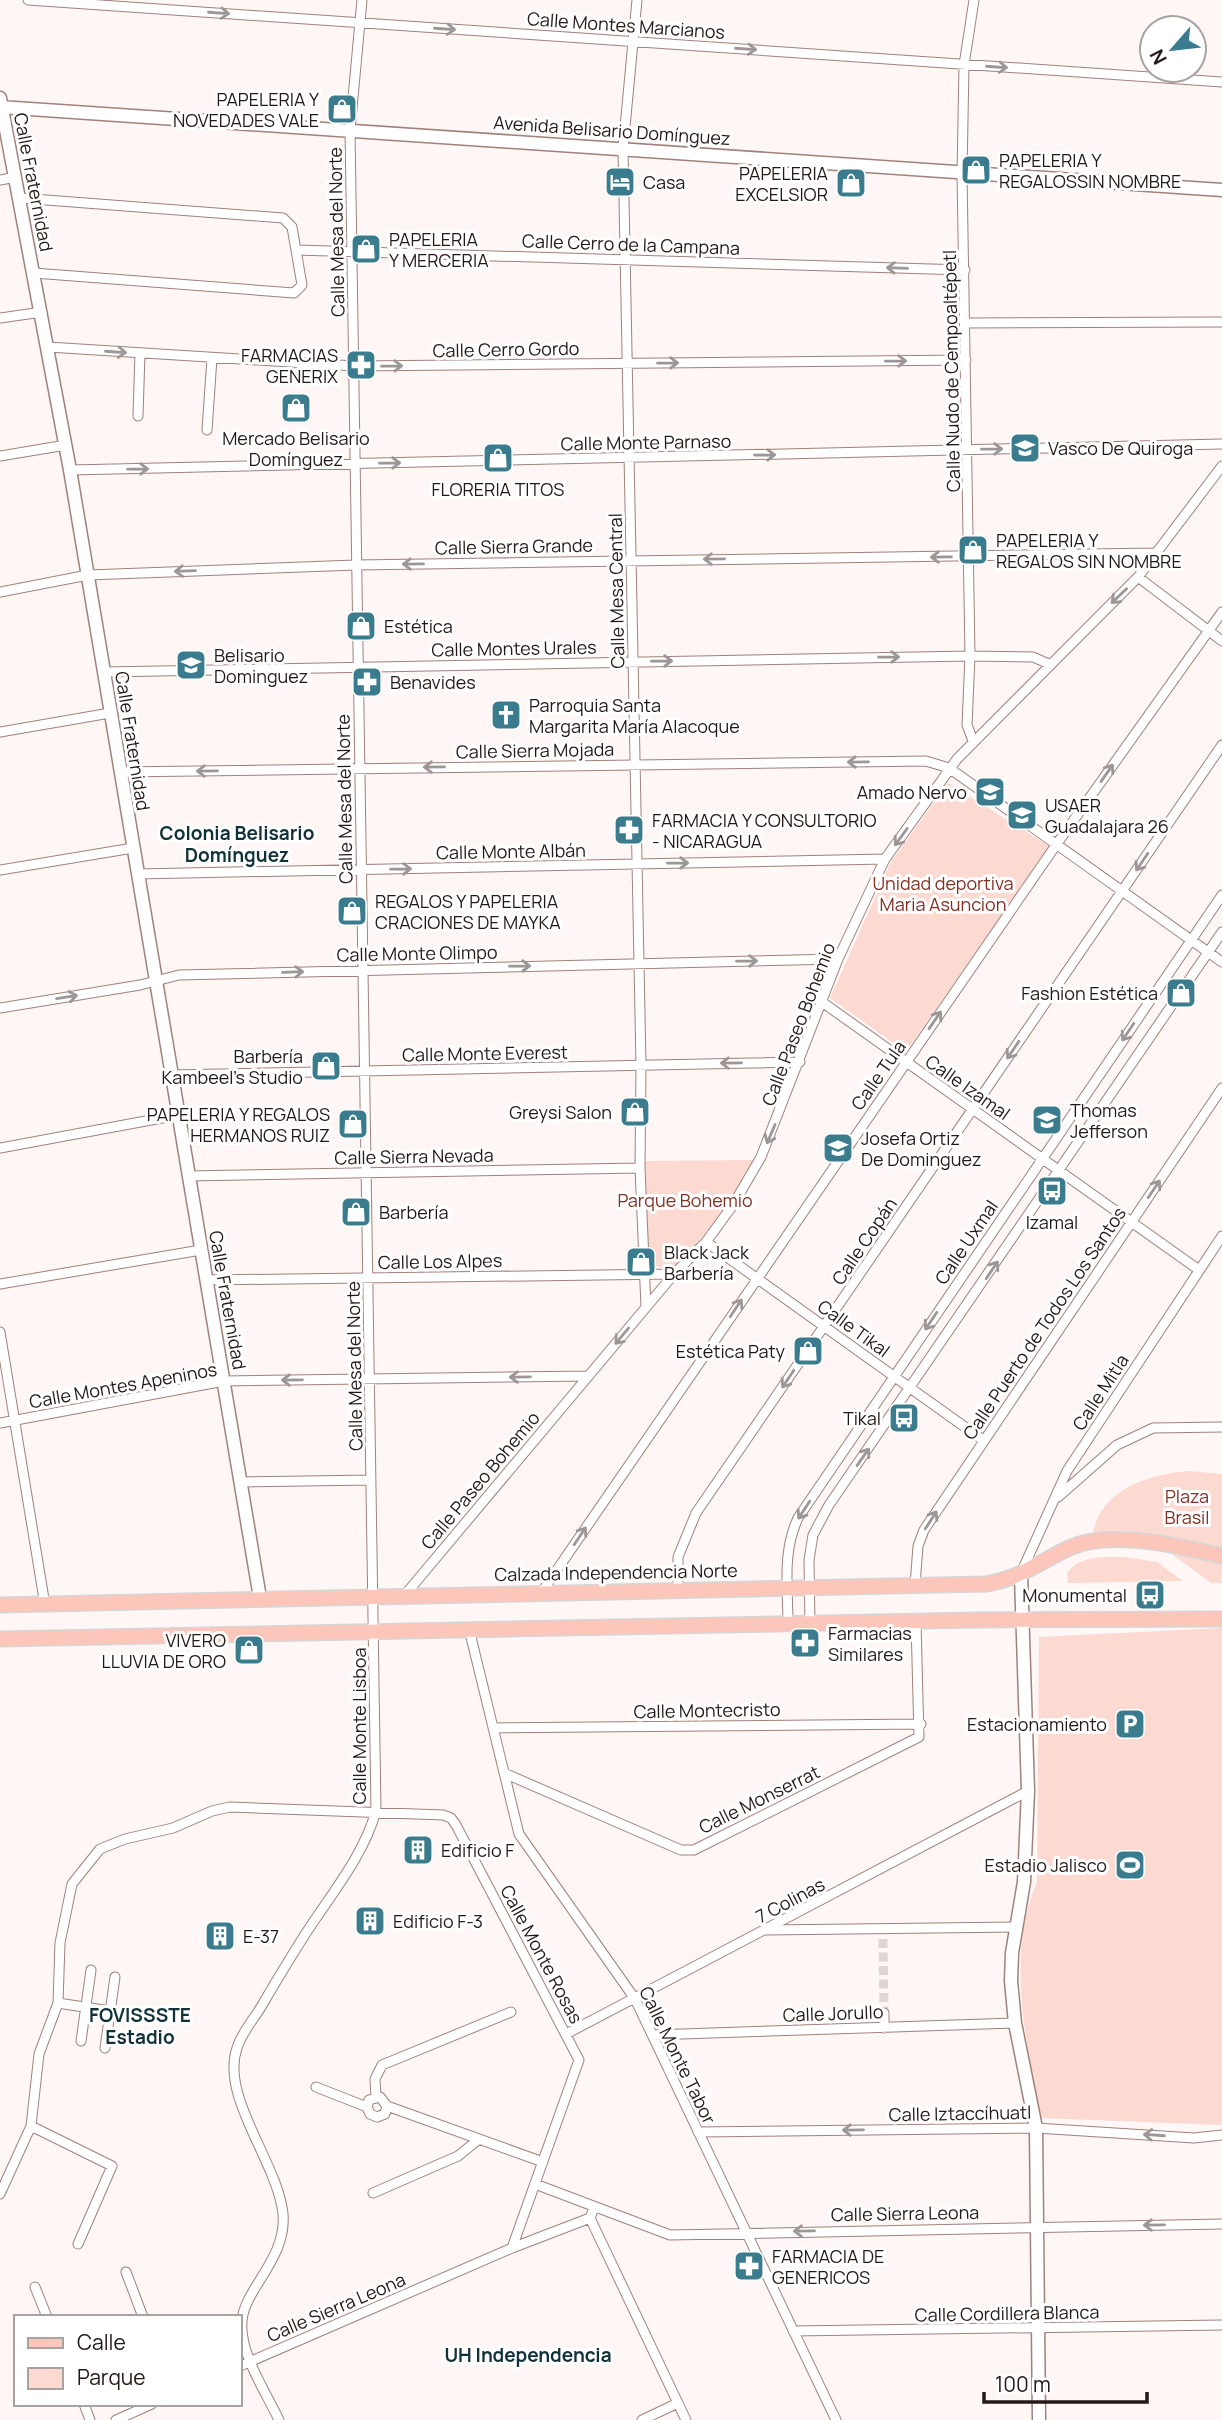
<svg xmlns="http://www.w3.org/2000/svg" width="1222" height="2420" viewBox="0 0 1222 2420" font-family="Manrope,sans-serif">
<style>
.park{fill:#fcd9d1}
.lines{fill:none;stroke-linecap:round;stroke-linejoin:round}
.street-tunnel{stroke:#ddd6d3;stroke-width:9;stroke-dasharray:9 4.5;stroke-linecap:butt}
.street-casing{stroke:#a0817b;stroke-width:11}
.secondary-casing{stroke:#a0817b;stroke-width:15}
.primary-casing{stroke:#d7d5d5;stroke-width:17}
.street{stroke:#fff;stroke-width:9}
.secondary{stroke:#fff;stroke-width:12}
.primary{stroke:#fcc6bb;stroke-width:14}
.oneway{stroke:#9c9796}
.labels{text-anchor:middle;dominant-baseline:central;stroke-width:6;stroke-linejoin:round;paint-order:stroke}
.street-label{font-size:18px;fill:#231815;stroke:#fff}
.poi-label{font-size:18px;fill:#231815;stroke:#fff;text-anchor:start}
.park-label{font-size:18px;fill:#813023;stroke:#fff}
.neighbourhood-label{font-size:19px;font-weight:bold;fill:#113139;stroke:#fff}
</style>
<rect width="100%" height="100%" fill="#fef7f5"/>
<path class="park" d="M948,783L1049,846L906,1052L830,998L891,862Z
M756,1160C731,1201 706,1237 671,1270L650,1264L646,1249L643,1161Z
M1189,1471L1222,1474V1548L1129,1531L1093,1534C1100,1489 1150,1474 1189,1471Z
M1168,1551L1222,1563V1583H1211Z
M1123,1557L1157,1562L1183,1581L1068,1583L1067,1573C1081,1555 1102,1557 1123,1557Z
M1222,1628V2125L1040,2118C1027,2041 1005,1956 1037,1882L1039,1637Z"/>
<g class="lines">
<path class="street-tunnel" d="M883,1939L884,2013"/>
<g class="street-casing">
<path id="street" d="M28,0L1222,82
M637,0L623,148L641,1065L640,1168L646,1307
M0,180L16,177
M20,198L283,218L292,227L302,285L294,293L34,273
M296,250L965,270
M0,318L42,312
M967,323L1222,322
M48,347L354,366L966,360
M138,416L140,353
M207,430L212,358
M0,456L66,445
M70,470L1222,444
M1138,577L1222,641
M0,592L88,575L356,565L1157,553
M104,672L970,656L1033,657L1049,664
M0,732L110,713
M973,741L967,725L970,656L962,174L964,65L974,0
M120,772L926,761L949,768L1222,962
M0,870L133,848
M137,874L885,859
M822,1002L1199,1270
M0,1008L140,985L179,975L838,959
M171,1075L800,1062
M0,1148L178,1115
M188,1176L640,1168
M706,1242L983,1440
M206,1280L674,1274
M0,1284L201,1250
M0,1332L45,1605
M0,1423L224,1381L588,1376
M240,1482L371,1480
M1058,1497L1117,1445L1153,1428L1222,1427
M1021,1573L1067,1471L1222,1236
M915,1585L918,1546L924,1530L1222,1088
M678,1591V1557L696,1513L1222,745
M541,1593L1056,845L1222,612
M404,1596L674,1274L706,1242L733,1205L761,1157L838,959L885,859L957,759L1138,577L1222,466
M788,1624C788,1587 782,1553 798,1518L1222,895
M810,1624L809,1560L813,1535L829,1505L1222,932
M469,1629L519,1834L635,1999L836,2420
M493,1728L921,1724
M504,1773L681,1850H694L919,1737L916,1622
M767,1930L1017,1927
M58,2003L110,2011
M884,2013V2028
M566,2034L1028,1791
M652,2035L1015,2023
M81,2041L91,1970
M105,2048L115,1977
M316,2087L367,2107
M376,2097L375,2079L382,2065L511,2012
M387,2106L385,2114L377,2117L370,2114L367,2107L369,2100L380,2097L387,2106L543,2162
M31,2126L112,2166L78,2244
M698,2132L1036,2128L1194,2138L1222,2135
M535,2184L670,2235L1222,2224
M373,2193L458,2156L479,2139
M0,2194L31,2126L39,2054L58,2003L60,1943L72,1884L100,1849L125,1839L173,1828L212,1811L230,1807L443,1815L451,1818L456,1825L579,2060L512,2248
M590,2218L686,2420
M126,2272L143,2317
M35,2287L47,2317
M793,2331L1222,2325
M240,2366L512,2248L590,2218L594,2208
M84,2404L90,2420
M116,2420L152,2404
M279,2420C266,2392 239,2353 242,2321C244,2289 287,2259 283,2214C278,2163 220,2097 237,2048C241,2034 253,2020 261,2007C278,1978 295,1949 314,1921C337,1887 365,1851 376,1811L350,130L362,0
M642,2420L678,2403"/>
</g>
<g class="secondary-casing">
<path id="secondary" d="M0,98L70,470L260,1598
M0,107L1222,190
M1021,1575L1028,1791L1024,1882L1012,1953L1011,1981L1015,2023L1036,2128L1039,2420"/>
</g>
<g class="primary-casing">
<path id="primary" d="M0,1605L986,1584C1018,1579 1040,1562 1069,1548C1109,1529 1180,1546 1222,1556
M0,1639L976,1620L1222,1619"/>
</g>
<use href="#street" class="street"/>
<use href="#secondary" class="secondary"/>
<use href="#primary" class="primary"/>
</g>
<defs><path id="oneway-shaft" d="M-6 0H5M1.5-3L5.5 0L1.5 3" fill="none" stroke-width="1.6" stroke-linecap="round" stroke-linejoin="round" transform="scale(1.75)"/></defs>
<g class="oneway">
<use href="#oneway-shaft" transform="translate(219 13) rotate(4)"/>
<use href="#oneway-shaft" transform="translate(445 29) rotate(4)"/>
<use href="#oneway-shaft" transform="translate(746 49) rotate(4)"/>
<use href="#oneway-shaft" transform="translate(997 67) rotate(4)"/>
<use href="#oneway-shaft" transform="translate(897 268) rotate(-178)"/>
<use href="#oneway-shaft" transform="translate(116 352) rotate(4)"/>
<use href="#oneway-shaft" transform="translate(896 361) rotate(-1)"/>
<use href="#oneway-shaft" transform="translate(668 363) rotate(-1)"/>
<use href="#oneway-shaft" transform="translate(392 366) rotate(-1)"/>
<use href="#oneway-shaft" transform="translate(992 449) rotate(-1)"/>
<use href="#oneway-shaft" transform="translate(765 455) rotate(-1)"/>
<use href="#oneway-shaft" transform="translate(390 463) rotate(-1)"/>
<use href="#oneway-shaft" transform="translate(138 469) rotate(-1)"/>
<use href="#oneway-shaft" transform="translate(941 557) rotate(179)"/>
<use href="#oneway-shaft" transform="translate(714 559) rotate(179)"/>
<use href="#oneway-shaft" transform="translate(413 564) rotate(179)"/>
<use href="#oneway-shaft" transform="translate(185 571) rotate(178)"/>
<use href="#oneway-shaft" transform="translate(1119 596) rotate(136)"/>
<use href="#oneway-shaft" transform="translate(889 657) rotate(-1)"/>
<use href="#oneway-shaft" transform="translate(662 661) rotate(-1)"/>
<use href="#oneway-shaft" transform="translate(858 762) rotate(179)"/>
<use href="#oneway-shaft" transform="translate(434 767) rotate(179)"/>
<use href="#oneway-shaft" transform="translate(207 771) rotate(179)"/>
<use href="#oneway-shaft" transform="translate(1107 773) rotate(-55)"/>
<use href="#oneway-shaft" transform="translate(901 837) rotate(126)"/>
<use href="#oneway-shaft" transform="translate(1142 862) rotate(124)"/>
<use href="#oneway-shaft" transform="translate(678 863) rotate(-1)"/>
<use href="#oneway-shaft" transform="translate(401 869) rotate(-1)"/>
<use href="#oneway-shaft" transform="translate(747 961) rotate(-1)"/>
<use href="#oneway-shaft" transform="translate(520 966) rotate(-1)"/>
<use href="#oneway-shaft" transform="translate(293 972) rotate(-2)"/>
<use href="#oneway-shaft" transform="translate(67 997) rotate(-9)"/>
<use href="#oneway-shaft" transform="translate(935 1020) rotate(-55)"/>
<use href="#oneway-shaft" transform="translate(1128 1032) rotate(124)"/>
<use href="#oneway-shaft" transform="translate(1013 1050) rotate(124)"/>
<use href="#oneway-shaft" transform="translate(731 1063) rotate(179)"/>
<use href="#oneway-shaft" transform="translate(771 1134) rotate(113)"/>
<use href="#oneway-shaft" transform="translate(1154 1189) rotate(-56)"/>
<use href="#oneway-shaft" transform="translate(992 1270) rotate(-56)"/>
<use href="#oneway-shaft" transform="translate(736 1308) rotate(-56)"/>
<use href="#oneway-shaft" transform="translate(931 1321) rotate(124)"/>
<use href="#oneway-shaft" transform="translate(622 1336) rotate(130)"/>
<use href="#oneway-shaft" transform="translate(520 1377) rotate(179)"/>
<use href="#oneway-shaft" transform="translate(788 1379) rotate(124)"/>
<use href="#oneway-shaft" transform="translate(292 1380) rotate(179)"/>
<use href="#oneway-shaft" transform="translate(863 1457) rotate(-55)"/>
<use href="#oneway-shaft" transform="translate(804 1510) rotate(123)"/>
<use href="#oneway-shaft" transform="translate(931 1520) rotate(-57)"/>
<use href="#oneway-shaft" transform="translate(580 1536) rotate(-56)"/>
<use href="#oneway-shaft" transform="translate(853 2130) rotate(179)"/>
<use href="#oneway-shaft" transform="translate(1154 2135) rotate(-176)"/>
<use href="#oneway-shaft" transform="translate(1154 2225) rotate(179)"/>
<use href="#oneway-shaft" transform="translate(804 2231) rotate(179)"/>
</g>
<defs>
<g id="shop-square" transform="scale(1.575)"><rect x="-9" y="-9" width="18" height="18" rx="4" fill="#3a7c8e" stroke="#fff"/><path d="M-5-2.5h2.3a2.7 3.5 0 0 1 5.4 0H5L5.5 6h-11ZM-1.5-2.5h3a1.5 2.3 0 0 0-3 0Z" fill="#fff"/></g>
<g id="hotel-square" transform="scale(1.575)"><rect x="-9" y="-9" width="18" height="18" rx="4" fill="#3a7c8e" stroke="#fff"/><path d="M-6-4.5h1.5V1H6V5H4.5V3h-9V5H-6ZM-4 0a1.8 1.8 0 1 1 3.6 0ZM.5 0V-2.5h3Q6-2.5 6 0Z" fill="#fff"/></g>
<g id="pharmacy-square" transform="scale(1.575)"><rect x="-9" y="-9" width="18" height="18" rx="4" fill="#3a7c8e" stroke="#fff"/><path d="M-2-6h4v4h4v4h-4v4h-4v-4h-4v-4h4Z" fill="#fff"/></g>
<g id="school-square" transform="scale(1.575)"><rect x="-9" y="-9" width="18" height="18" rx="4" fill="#3a7c8e" stroke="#fff"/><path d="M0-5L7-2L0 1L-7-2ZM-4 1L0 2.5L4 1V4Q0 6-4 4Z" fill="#fff"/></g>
<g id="church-square" transform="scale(1.575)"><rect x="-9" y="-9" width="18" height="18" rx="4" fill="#3a7c8e" stroke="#fff"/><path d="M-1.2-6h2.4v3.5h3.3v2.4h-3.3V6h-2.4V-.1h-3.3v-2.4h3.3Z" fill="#fff"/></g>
<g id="bus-square" transform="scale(1.575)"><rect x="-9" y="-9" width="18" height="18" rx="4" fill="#3a7c8e" stroke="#fff"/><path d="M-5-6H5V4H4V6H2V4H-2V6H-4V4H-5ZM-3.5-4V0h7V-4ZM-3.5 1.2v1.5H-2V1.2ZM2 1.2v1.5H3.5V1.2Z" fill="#fff"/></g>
<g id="parking-square" transform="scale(1.575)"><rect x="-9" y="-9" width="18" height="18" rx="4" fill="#3a7c8e" stroke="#fff"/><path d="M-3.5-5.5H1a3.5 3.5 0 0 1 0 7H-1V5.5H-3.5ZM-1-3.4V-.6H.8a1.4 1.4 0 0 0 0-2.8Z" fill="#fff"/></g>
<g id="building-square" transform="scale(1.575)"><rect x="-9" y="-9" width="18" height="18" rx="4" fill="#3a7c8e" stroke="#fff"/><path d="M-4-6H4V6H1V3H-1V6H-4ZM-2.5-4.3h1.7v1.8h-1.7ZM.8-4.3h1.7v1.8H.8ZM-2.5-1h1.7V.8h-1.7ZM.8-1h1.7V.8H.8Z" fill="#fff"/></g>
<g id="stadium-square" transform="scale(1.575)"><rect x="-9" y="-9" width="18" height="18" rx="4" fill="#3a7c8e" stroke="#fff"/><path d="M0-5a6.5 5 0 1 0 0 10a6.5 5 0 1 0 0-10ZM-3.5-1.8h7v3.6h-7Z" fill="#fff"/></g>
</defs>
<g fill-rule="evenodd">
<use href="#shop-square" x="342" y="109"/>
<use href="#shop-square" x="976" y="170"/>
<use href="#hotel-square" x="620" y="182"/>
<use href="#shop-square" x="851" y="183"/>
<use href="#shop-square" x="366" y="249"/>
<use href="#pharmacy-square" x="361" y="365"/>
<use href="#shop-square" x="296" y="408"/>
<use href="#school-square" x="1025" y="448"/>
<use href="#shop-square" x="498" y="458"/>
<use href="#shop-square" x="973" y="550"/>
<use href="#shop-square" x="361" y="626"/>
<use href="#school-square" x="191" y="665"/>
<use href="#pharmacy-square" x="367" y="682"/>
<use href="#church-square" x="506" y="715"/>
<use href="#school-square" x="990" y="792"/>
<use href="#school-square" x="1022" y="815"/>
<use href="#pharmacy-square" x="629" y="830"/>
<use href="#shop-square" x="352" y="911"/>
<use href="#shop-square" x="1181" y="993"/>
<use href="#shop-square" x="326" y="1066"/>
<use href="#shop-square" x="635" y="1112"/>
<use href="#school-square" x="1047" y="1120"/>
<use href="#shop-square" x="353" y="1124"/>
<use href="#school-square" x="838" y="1148"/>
<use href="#bus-square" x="1052" y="1191"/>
<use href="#shop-square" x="356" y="1212"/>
<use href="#shop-square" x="641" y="1262"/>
<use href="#shop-square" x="808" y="1351"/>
<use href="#bus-square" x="904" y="1418"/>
<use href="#bus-square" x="1150" y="1595"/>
<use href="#pharmacy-square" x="805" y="1643"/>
<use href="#shop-square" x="249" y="1650"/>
<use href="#parking-square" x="1130" y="1724"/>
<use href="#building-square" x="418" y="1850"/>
<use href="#stadium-square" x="1130" y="1865"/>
<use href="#building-square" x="370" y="1921"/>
<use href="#building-square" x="220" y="1936"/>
<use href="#pharmacy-square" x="749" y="2266"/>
</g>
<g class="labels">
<g class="street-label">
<text transform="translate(626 25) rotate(4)">Calle Montes Marcianos</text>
<text transform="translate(612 130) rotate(4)">Avenida Belisario Domínguez</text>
<text transform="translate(34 182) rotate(79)">Calle Fraternidad</text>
<text transform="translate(336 232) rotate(-91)">Calle Mesa del Norte</text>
<text transform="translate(631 244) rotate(2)">Calle Cerro de la Campana</text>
<text transform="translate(506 349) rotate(-1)">Calle Cerro Gordo</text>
<text transform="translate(951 371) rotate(-91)">Calle Nudo de Cempoaltépetl</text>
<text transform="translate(646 442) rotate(-1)">Calle Monte Parnaso</text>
<text transform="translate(514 546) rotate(-1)">Calle Sierra Grande</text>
<text transform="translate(616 591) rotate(-91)">Calle Mesa Central</text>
<text transform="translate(514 648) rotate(-1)">Calle Montes Urales</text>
<text transform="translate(133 741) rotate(81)">Calle Fraternidad</text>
<text transform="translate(535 750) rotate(-1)">Calle Sierra Mojada</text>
<text transform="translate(344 799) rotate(-91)">Calle Mesa del Norte</text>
<text transform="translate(511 851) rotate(-1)">Calle Monte Albán</text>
<text transform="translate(417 953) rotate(-1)">Calle Monte Olimpo</text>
<text transform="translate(798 1024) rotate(-69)">Calle Paseo Bohemio</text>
<text transform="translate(485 1053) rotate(-1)">Calle Monte Everest</text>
<text transform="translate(878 1075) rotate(-55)">Calle Tula</text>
<text transform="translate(968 1087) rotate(35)">Calle Izamal</text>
<text transform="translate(414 1156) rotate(-1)">Calle Sierra Nevada</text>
<text transform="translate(864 1241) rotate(-56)">Calle Copán</text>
<text transform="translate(966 1242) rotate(-56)">Calle Uxmal</text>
<text transform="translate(440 1261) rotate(-1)">Calle Los Alpes</text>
<text transform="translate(228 1300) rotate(80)">Calle Fraternidad</text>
<text transform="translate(1044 1323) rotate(-56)">Calle Puerto de Todos Los Santos</text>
<text transform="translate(854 1328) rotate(36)">Calle Tikal</text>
<text transform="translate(354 1366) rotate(-91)">Calle Mesa del Norte</text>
<text transform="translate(123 1385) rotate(-10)">Calle Montes Apeninos</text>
<text transform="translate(1100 1392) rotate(-57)">Calle Mitla</text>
<text transform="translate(480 1480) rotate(-50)">Calle Paseo Bohemio</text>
<text transform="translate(616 1572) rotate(-1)">Calzada Independencia Norte</text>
<text transform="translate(707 1710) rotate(-1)">Calle Montecristo</text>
<text transform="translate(359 1726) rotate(-90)">Calle Monte Lisboa</text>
<text transform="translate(759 1799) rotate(-26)">Calle Monserrat</text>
<text transform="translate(790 1900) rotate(-28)">7 Colinas</text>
<text transform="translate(542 1954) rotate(62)">Calle Monte Rosas</text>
<text transform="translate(833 2013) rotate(-2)">Calle Jorullo</text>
<text transform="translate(678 2055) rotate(64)">Calle Monte Tabor</text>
<text transform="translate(960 2113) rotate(-1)">Calle Iztaccíhuatl</text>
<text transform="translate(905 2213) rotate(-1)">Calle Sierra Leona</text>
<text transform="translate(336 2307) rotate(-23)">Calle Sierra Leona</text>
<text transform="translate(1007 2313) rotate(-1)">Calle Cordillera Blanca</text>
</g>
<g class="poi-label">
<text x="319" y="99" text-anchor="end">PAPELERIA Y<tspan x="319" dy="21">NOVEDADES VALE</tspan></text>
<text x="999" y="160">PAPELERIA Y<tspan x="999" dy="21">REGALOSSIN NOMBRE</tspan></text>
<text x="828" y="173" text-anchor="end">PAPELERIA<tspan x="828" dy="21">EXCELSIOR</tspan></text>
<text x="643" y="182">Casa</text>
<text x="389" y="239">PAPELERIA<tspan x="389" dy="21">Y MERCERIA</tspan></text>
<text x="338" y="355" text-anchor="end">FARMACIAS<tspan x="338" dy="21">GENERIX</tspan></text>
<text x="296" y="438" text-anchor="middle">Mercado Belisario<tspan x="296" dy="21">Domínguez</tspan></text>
<text x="1048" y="448">Vasco De Quiroga</text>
<text x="498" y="489" text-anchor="middle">FLORERIA TITOS</text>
<text x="996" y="540">PAPELERIA Y<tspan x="996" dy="21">REGALOS SIN NOMBRE</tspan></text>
<text x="384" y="626">Estética</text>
<text x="214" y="655">Belisario<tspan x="214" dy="21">Dominguez</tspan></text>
<text x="390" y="682">Benavides</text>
<text x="529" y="705">Parroquia Santa<tspan x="529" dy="21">Margarita María Alacoque</tspan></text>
<text x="967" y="792" text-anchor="end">Amado Nervo</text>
<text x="1045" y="805">USAER<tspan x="1045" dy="21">Guadalajara 26</tspan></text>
<text x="652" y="820">FARMACIA Y CONSULTORIO<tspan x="652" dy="21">- NICARAGUA</tspan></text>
<text x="375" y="901">REGALOS Y PAPELERIA<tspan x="375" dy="21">CRACIONES DE MAYKA</tspan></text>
<text x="1158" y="993" text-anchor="end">Fashion Estética</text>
<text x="303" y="1056" text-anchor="end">Barbería<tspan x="303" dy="21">Kambeel’s Studio</tspan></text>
<text x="1070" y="1110">Thomas<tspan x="1070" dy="21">Jefferson</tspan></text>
<text x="612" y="1112" text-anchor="end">Greysi Salon</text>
<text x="330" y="1114" text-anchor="end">PAPELERIA Y REGALOS<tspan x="330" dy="21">HERMANOS RUIZ</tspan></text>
<text x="861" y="1138">Josefa Ortiz<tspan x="861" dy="21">De Dominguez</tspan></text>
<text x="379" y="1212">Barbería</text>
<text x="1052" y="1222" text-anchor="middle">Izamal</text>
<text x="664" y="1252">Black Jack<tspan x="664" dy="21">Barbería</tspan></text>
<text x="785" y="1351" text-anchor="end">Estética Paty</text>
<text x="881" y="1418" text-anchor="end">Tikal</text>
<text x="1127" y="1595" text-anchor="end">Monumental</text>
<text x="828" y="1633">Farmacias<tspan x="828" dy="21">Similares</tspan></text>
<text x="226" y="1640" text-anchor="end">VIVERO<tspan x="226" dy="21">LLUVIA DE ORO</tspan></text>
<text x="1107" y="1724" text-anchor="end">Estacionamiento</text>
<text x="441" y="1850">Edificio F</text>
<text x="1107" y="1865" text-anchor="end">Estadio Jalisco</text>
<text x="393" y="1921">Edificio F-3</text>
<text x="243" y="1936">E-37</text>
<text x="772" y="2256">FARMACIA DE<tspan x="772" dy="21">GENERICOS</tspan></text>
</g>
<g class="park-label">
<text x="943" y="883">Unidad deportiva<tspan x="943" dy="21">Maria Asuncion</tspan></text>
<text x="685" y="1200">Parque Bohemio</text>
<text x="1187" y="1496">Plaza<tspan x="1187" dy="21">Brasil</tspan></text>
</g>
<g class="neighbourhood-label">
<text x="237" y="833">Colonia Belisario<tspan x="237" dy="22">Domínguez</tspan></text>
<text x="140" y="2015">FOVISSSTE<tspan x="140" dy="22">Estadio</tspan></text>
<text x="528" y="2355">UH Independencia</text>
</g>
</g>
<rect x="14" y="2315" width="228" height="91" fill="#ffffff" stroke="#a7a3a1" stroke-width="2"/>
<rect x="28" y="2338" width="35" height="10" fill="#fcc6bb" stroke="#a7a3a1" stroke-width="2"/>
<text x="77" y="2350" font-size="21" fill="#231815">Calle</text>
<rect x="28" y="2368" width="35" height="21" fill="#fcd9d1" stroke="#a7a3a1" stroke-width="2"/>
<text x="77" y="2385" font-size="21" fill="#231815">Parque</text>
<g transform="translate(1173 49) rotate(242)"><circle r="33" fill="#ffffff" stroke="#a7a3a1" stroke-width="2"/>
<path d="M0-5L12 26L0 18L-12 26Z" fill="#3a7c8e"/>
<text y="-10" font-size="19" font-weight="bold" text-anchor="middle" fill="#231815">N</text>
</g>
<path d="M984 2392v10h163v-10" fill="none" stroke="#231815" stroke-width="3.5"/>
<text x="995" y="2392" font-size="21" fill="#231815" stroke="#ffffff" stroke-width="5" paint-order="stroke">100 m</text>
</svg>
